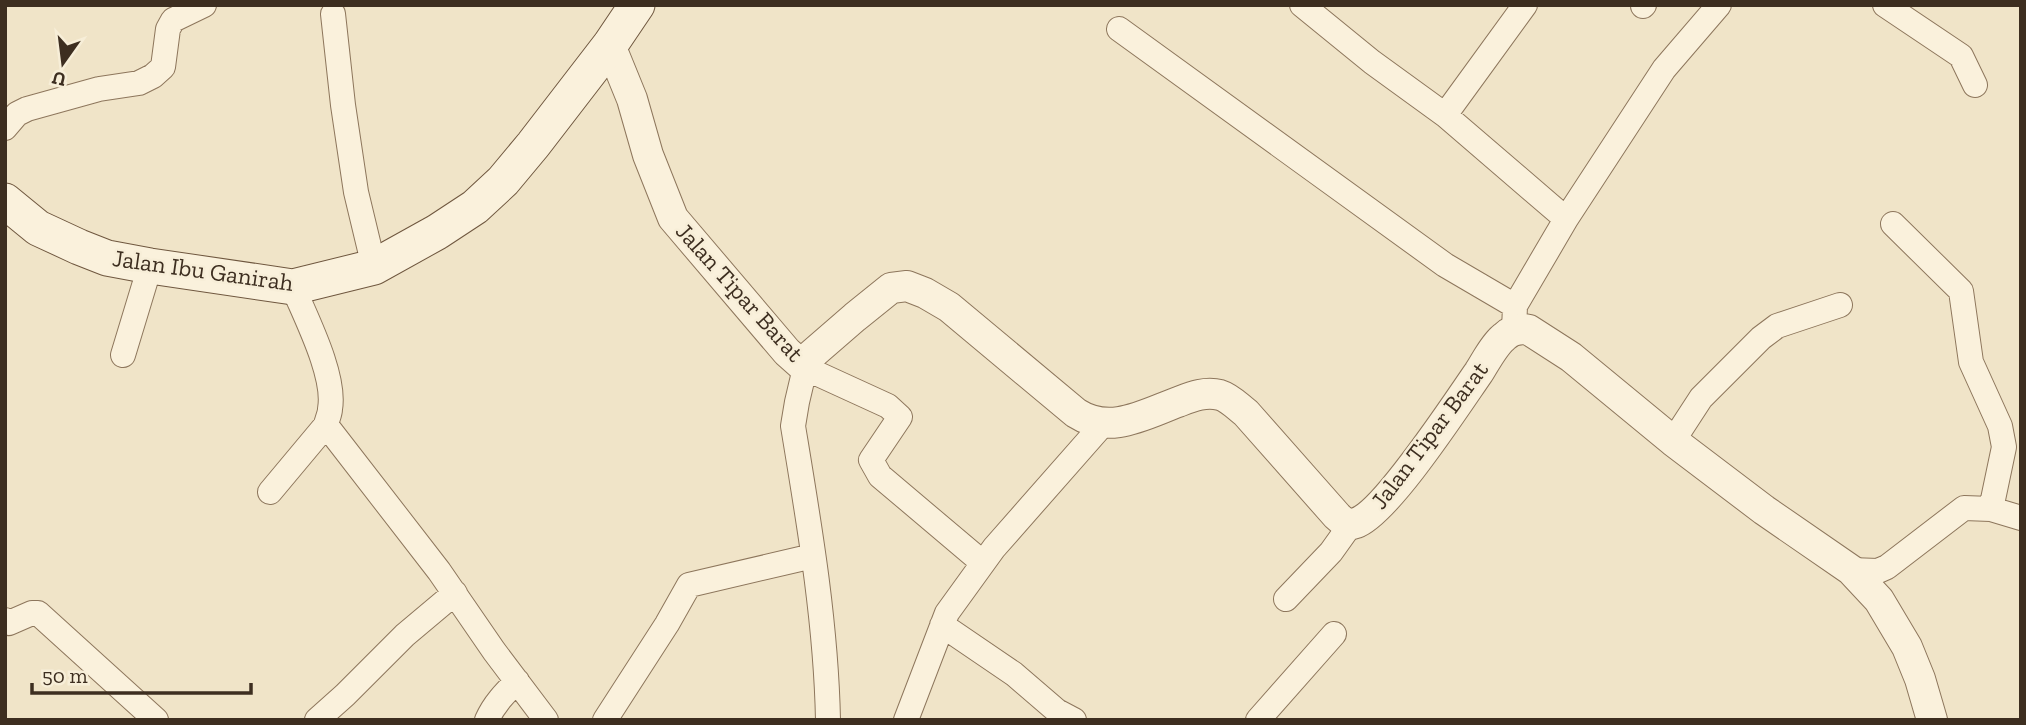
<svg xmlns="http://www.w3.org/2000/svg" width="2026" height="725" viewBox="0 0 2026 725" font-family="'Zilla Slab',serif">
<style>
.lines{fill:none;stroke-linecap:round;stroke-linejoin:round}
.minor-casing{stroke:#8d765c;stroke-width:26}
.tertiary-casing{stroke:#8d765c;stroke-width:32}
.secondary-casing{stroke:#6f573f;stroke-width:37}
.minor{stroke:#faf1dc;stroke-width:24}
.tertiary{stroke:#faf1dc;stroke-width:30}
.secondary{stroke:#faf1dc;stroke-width:35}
.labels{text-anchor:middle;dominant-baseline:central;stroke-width:5;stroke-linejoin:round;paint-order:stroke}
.street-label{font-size:24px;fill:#3d2e20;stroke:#f7eed8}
</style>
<rect width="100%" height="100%" fill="#f0e4c8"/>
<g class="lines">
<g class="minor-casing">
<path id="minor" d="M1302,5L1372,62L1445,115L1566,219
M1885,5L1961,56L1975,85
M1643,6L1644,5
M333,14L343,105L356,192L374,267
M1119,29L1445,265L1515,306L1514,330
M1445,115L1525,5
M5,128L17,114L27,109L99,89L139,83L153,76L163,67L168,29L173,20L204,5
M1893,224L1961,291L1971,362L2000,426L2004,447L1991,509
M293,287C306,318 336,376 330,409C330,414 327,419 326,425L439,571L494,651L546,720
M1515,306L1566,219L1664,69L1719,5
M123,355L150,266
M1673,441L1701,398L1761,338L1777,326L1840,305
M270,492L326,425
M1851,570L1878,571L1887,567L1964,508L1991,509L2021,518
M1286,599L1331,552L1351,524
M5,620L9,623L32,613H38L156,720
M942,625L1014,674L1057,711L1074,720
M317,720L345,695L405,635L455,593
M487,720C494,704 505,693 517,681
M605,720L667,624L689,585L813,556
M828,720C826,621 809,523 793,426L797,402L805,368L888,406L900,417L871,460L880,476L983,563
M906,720L947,613L994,548L1104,423
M1258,720L1334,634"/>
</g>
<g class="tertiary-casing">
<path id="tertiary" d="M610,45L632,99L648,155L673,218L787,352L805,368L810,356L855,317L891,288L907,286L925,293L949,307L1076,413C1110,435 1143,415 1178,402C1191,397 1205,391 1220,395C1230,398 1238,407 1246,413L1337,516C1342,521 1348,526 1356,523C1386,513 1458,402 1479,372C1486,361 1494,345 1504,337C1511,330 1519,328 1529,330L1571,357L1673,441L1764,510L1851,570L1879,600L1907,647L1920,679L1932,720"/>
</g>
<g class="secondary-casing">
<path id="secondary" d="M5,201L38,228L79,247L107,258L150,266L293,287L374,267L437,232L475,207L503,181L533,145L610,45L637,5"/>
</g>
<use href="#minor" class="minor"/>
<use href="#tertiary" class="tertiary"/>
<use href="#secondary" class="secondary"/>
</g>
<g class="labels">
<g class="street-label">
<text transform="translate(203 270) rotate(8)">Jalan Ibu Ganirah</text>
<text transform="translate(740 292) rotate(48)">Jalan Tipar Barat</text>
<text transform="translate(1429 435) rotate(-53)">Jalan Tipar Barat</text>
</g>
</g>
<rect width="2026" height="725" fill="none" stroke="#3d2e20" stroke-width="14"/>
<g transform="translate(63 63) rotate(194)" stroke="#f7eed8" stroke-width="5" paint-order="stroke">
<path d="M0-5L12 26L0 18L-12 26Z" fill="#3d2e20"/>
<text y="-10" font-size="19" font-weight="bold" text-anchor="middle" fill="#3d2e20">U</text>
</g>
<path d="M32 683v10h219v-10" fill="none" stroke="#3d2e20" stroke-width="3.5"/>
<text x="42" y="683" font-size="21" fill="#3d2e20" stroke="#f7eed8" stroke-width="5" paint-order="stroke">50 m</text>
</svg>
